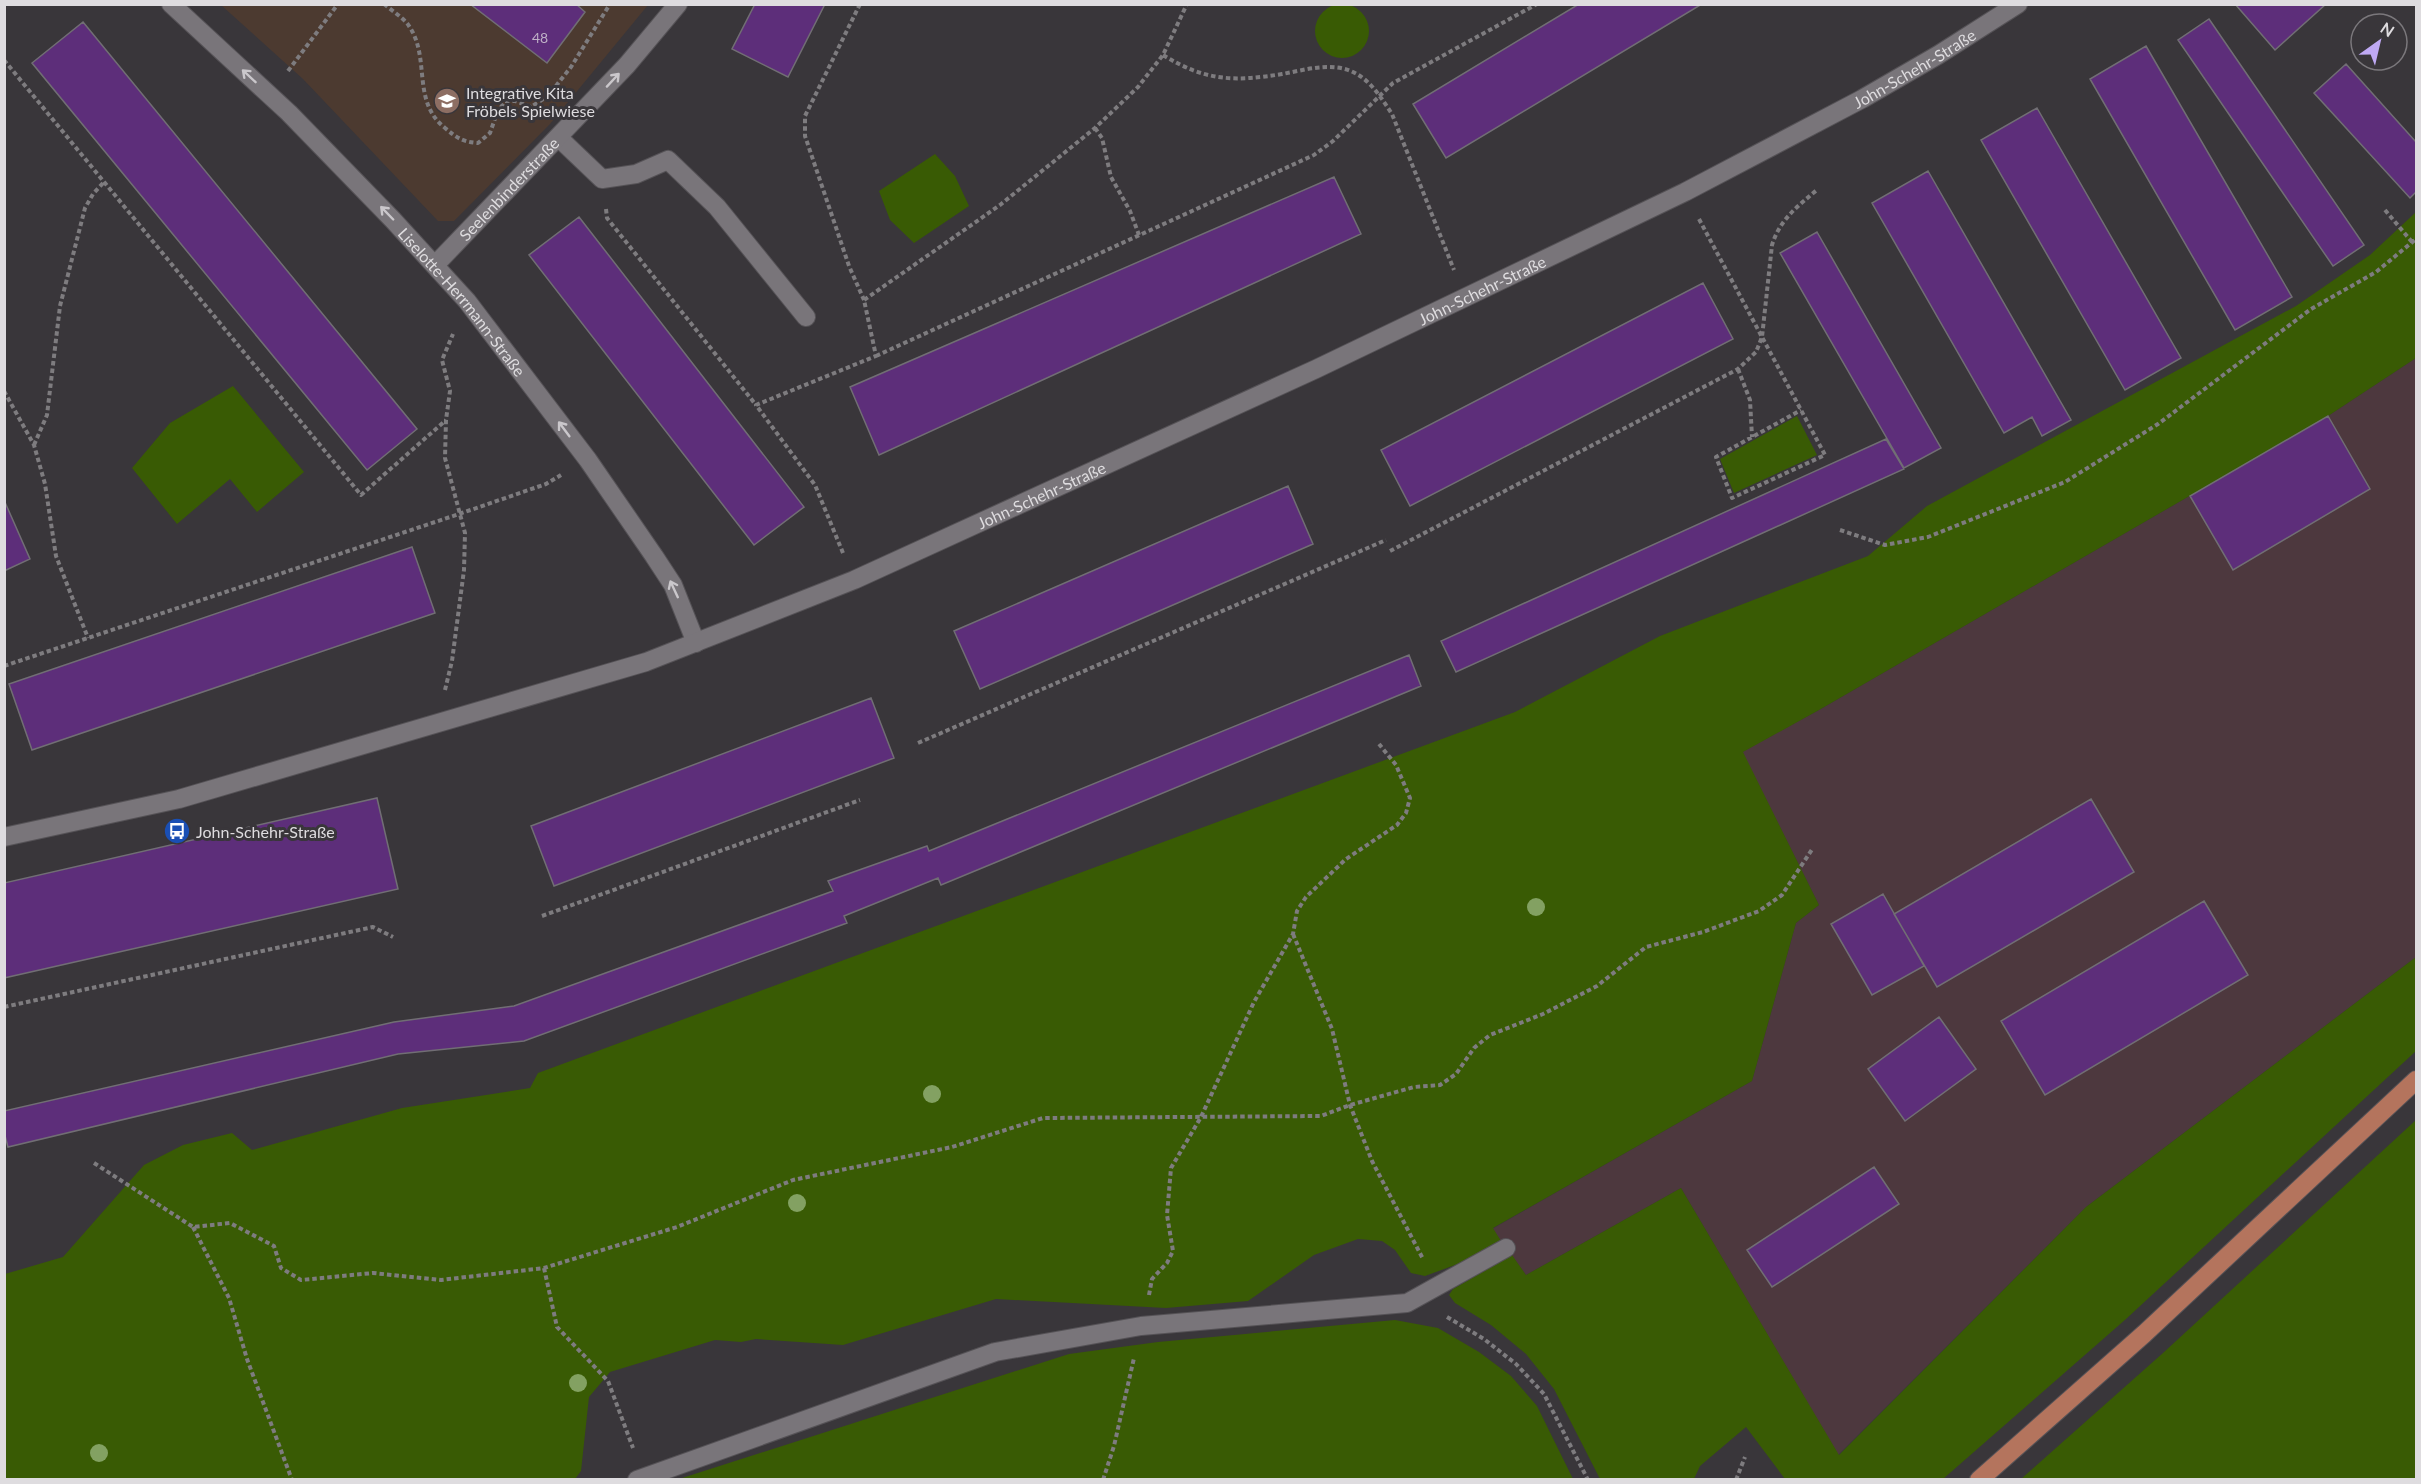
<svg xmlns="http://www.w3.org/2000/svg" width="2421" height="1484" viewBox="0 0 2421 1484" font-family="Lato,sans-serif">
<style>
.commercial{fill:#4d383e}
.education{fill:#4c3a30}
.green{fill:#395b04}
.building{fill:#5d2e7a;stroke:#716e74;stroke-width:1.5}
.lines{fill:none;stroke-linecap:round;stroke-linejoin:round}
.minor-casing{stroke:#555256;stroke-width:20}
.major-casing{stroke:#555256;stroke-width:20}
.path{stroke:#7e7c7f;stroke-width:4;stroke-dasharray:4.5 3;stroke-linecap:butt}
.minor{stroke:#79757a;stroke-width:18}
.major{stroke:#b4745d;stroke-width:18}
.tree{fill:#83a162}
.oneway{stroke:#cac7cb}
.labels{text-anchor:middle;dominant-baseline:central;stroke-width:6;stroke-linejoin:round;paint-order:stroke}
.number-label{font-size:14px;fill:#beb0c6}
.street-label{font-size:16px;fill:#dedcdf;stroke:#39363a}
.poi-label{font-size:16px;fill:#dedcdf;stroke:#39363a;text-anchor:start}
</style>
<rect width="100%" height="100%" fill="#39363a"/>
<path class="commercial" d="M2416,358V957L2086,1207L1838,1455L1681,1188L1526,1275L1492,1229L1752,1081L1796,923L1819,905L1742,752L1819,710L2328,416Z"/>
<path class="education" d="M221,5H648L550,124L454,221H438L303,79Z"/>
<path class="green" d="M1315 31a27 27 0 1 1 54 0a27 27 0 1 1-54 0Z
M935,154L955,176L969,206L914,243L890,220L879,191Z
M2416,212V358L2328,416L1819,710L1743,752L1819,905L1796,923L1752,1081L1493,1228L1501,1241L1466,1261L1425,1276L1411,1273L1395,1250L1382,1241L1358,1239L1314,1255L1248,1301L1166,1308L996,1299L843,1345L756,1339L741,1342L715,1340L610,1372L589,1397L581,1471L575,1479L5,1480V1274L63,1257L144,1165L183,1145L232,1133L252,1150L402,1108L530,1088L538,1073L1515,712L1660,636L1868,556L1927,506L2296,306L2370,255Z
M233,386L304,472L257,512L230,479L177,524L132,468L170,423Z
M1797,416L1817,455L1734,493L1720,459Z
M2416,957V1051L2126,1319L1943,1479H1785L1746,1427L1700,1466L1694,1479H1600L1554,1389L1526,1354L1491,1325L1455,1303L1449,1295L1453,1289L1512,1255L1526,1275L1681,1188L1839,1455L2086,1207Z
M2416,1120V1479H2021L2163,1353Z
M1395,1320L1438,1328L1479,1352L1511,1376L1537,1406L1573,1479H679L1069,1354L1158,1342Z"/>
<path class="building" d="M470,4H576L585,12L547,63Z
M755,4H825L788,77L732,49Z
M1579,4H1702L1446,158L1413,104Z
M2235,4H2326L2275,50Z
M2209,19L2364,245L2333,266L2178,40Z
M83,22L417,429L367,470L32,63Z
M2146,46L2292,297L2235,330L2090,79Z
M2346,64L2416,142V192L2410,198L2314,93Z
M2037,108L2181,358L2125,390L1981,140Z
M1928,171L2071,420L2042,436L2032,417L2004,433L1872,203Z
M1334,177L1361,234L879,455L850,387Z
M579,217L804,507L754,545L529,255Z
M1817,232L1941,448L1904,468L1780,253Z
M1703,283L1733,339L1410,506L1381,450Z
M2328,416L2370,489L2233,570L2190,496Z
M1886,439L1904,469L1456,672L1441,641Z
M1288,486L1313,544L980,689L954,631Z
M4,500L30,559L4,571Z
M412,547L435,613L32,750L9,684Z
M1409,655L1421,686L941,885L938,878L844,916L847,923L524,1041L398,1054L8,1147L4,1132V1111L394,1022L514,1006L833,891L828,881L927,846L929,851Z
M871,698L894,758L554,886L531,826Z
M377,798L398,889L4,978V883Z
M2091,799L2134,872L1937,987L1894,914Z
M1883,894L1924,966L1872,995L1831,924Z
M2204,901L2248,975L2045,1095L2001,1021Z
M1939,1017L1976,1069L1905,1121L1868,1069Z
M1874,1167L1899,1204L1772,1287L1747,1250Z"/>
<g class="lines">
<g class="minor-casing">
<g id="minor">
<path id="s1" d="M171,4L289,113L393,220L467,301L588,460L654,556L673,585L696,643"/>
<path d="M559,138L602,179L636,174L668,160L717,207L806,317"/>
<path id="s2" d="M435,265L627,65L678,4"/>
<path id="s3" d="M4,837L179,799L646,662L854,580L1316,369L1685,192L1862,99L1938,55L2018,4"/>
<path d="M637,1480L995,1352L1141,1326L1407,1303L1506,1248"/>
</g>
</g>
<g class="major-casing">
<path id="major" d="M1979,1480L2144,1334L2416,1080"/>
</g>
<path class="path" d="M384,4C392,11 404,18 409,26C431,58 411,101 445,128C457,138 463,142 478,143L490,133L497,113L505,101H515L531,107L548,96L571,67L610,4
M860,4L805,116V136L849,266L864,300
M1163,55C1205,81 1234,82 1282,74C1305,70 1333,61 1355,73C1371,81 1382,99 1392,114L1454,270
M4,60L361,495L446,420
M288,71L338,4
M1095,128L1102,138L1111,177L1130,211L1139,235
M606,209L607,218L756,405
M2385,210L2412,242
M1699,219L1825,455L1732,498L1716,457L1801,410
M876,356L1314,155L1333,141L1393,83L1537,4
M1738,369L1750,400L1752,437
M4,391L34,445L45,484L56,556L88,638
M34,445L47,415L60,306L85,208L93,194L104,182
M1840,530L1885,545L1928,537L2065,482L2158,424L2311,309L2376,272L2416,239
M1390,551L1738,369L1756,352L1762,337L1772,245C1780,219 1798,206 1818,189
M843,553L815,485L756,405L876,356L864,300L1000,205L1095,128L1138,87L1163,55L1187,4
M4,666L459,514L546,484L561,475
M445,690L452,661L464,570L465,533L445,458L446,420L450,391L442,360L453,334
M918,743L1386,540
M542,916L860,800
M1293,934L1332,1029L1350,1105L1372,1161L1423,1259
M4,1007L373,927L393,937
M94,1163L193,1227L230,1223L274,1246L281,1268L301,1280L373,1273L441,1280L544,1268L677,1227L793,1180L952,1147L1043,1118L1321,1116L1350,1105L1414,1087L1440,1085L1456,1074L1474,1048L1490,1035L1543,1014L1597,986L1646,947L1703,932L1759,911L1782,895L1813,848
M193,1227L229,1298L247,1359L292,1480
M544,1268L557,1327L608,1381L633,1448
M1149,1295L1152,1279L1167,1263L1173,1251L1167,1215L1171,1168L1201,1117L1254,1002L1293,934L1297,911L1306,897L1346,859L1397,825L1406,813L1410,798L1396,765L1379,744
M1447,1317L1484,1339L1516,1364L1544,1394L1588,1480
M1103,1480L1114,1446L1134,1358
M1736,1480L1745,1457"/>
<use href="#minor" class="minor"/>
<use href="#major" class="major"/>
</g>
<g class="tree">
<circle cx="1536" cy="907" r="9"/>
<circle cx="932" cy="1094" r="9"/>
<circle cx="797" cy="1203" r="9"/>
<circle cx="578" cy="1383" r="9"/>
<circle cx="99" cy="1453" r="9"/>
</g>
<defs><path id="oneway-shaft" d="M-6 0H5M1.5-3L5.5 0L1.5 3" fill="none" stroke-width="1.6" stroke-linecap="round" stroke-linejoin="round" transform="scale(1.5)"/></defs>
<g class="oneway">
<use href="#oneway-shaft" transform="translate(249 76) rotate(-137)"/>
<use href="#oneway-shaft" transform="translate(613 80) rotate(-47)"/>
<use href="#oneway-shaft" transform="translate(387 213) rotate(-134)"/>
<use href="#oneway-shaft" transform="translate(564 429) rotate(-127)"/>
<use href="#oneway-shaft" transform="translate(674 589) rotate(-115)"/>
</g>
<defs>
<g id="school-disc" transform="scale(1.35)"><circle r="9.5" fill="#8d6e63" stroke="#39363a"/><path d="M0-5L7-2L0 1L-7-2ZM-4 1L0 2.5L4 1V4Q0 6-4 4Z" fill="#fff"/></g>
<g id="bus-disc" transform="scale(1.35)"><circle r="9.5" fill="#1a4fb4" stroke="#39363a"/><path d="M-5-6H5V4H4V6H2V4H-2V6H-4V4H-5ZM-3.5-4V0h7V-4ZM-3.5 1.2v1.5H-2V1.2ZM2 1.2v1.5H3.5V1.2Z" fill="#fff"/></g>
</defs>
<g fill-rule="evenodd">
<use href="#school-disc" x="447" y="101"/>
<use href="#bus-disc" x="177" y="831"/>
</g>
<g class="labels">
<g class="number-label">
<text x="540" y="37">48</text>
</g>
<g class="street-label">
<text stroke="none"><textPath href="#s3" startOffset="2067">John-Schehr-Straße</textPath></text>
<text stroke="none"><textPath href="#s2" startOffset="106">Seelenbinderstraße</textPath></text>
<text stroke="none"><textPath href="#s3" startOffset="1581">John-Schehr-Straße</textPath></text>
<text stroke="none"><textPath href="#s1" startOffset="417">Liselotte-Herrmann-Straße</textPath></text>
<text stroke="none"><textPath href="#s3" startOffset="1095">John-Schehr-Straße</textPath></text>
</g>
<g class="poi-label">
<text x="466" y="92">Integrative Kita<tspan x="466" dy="18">Fröbels Spielwiese</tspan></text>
<text x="196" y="831">John-Schehr-Straße</text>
</g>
</g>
<rect width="2421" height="1484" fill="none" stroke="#dedcdf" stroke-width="12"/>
<g transform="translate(2379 42) rotate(34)"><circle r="28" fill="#39363a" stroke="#7b787c" stroke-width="1.5"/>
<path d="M0-4.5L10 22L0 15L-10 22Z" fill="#bfa9f4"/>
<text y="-9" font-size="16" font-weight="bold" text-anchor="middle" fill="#dedcdf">N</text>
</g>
</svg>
